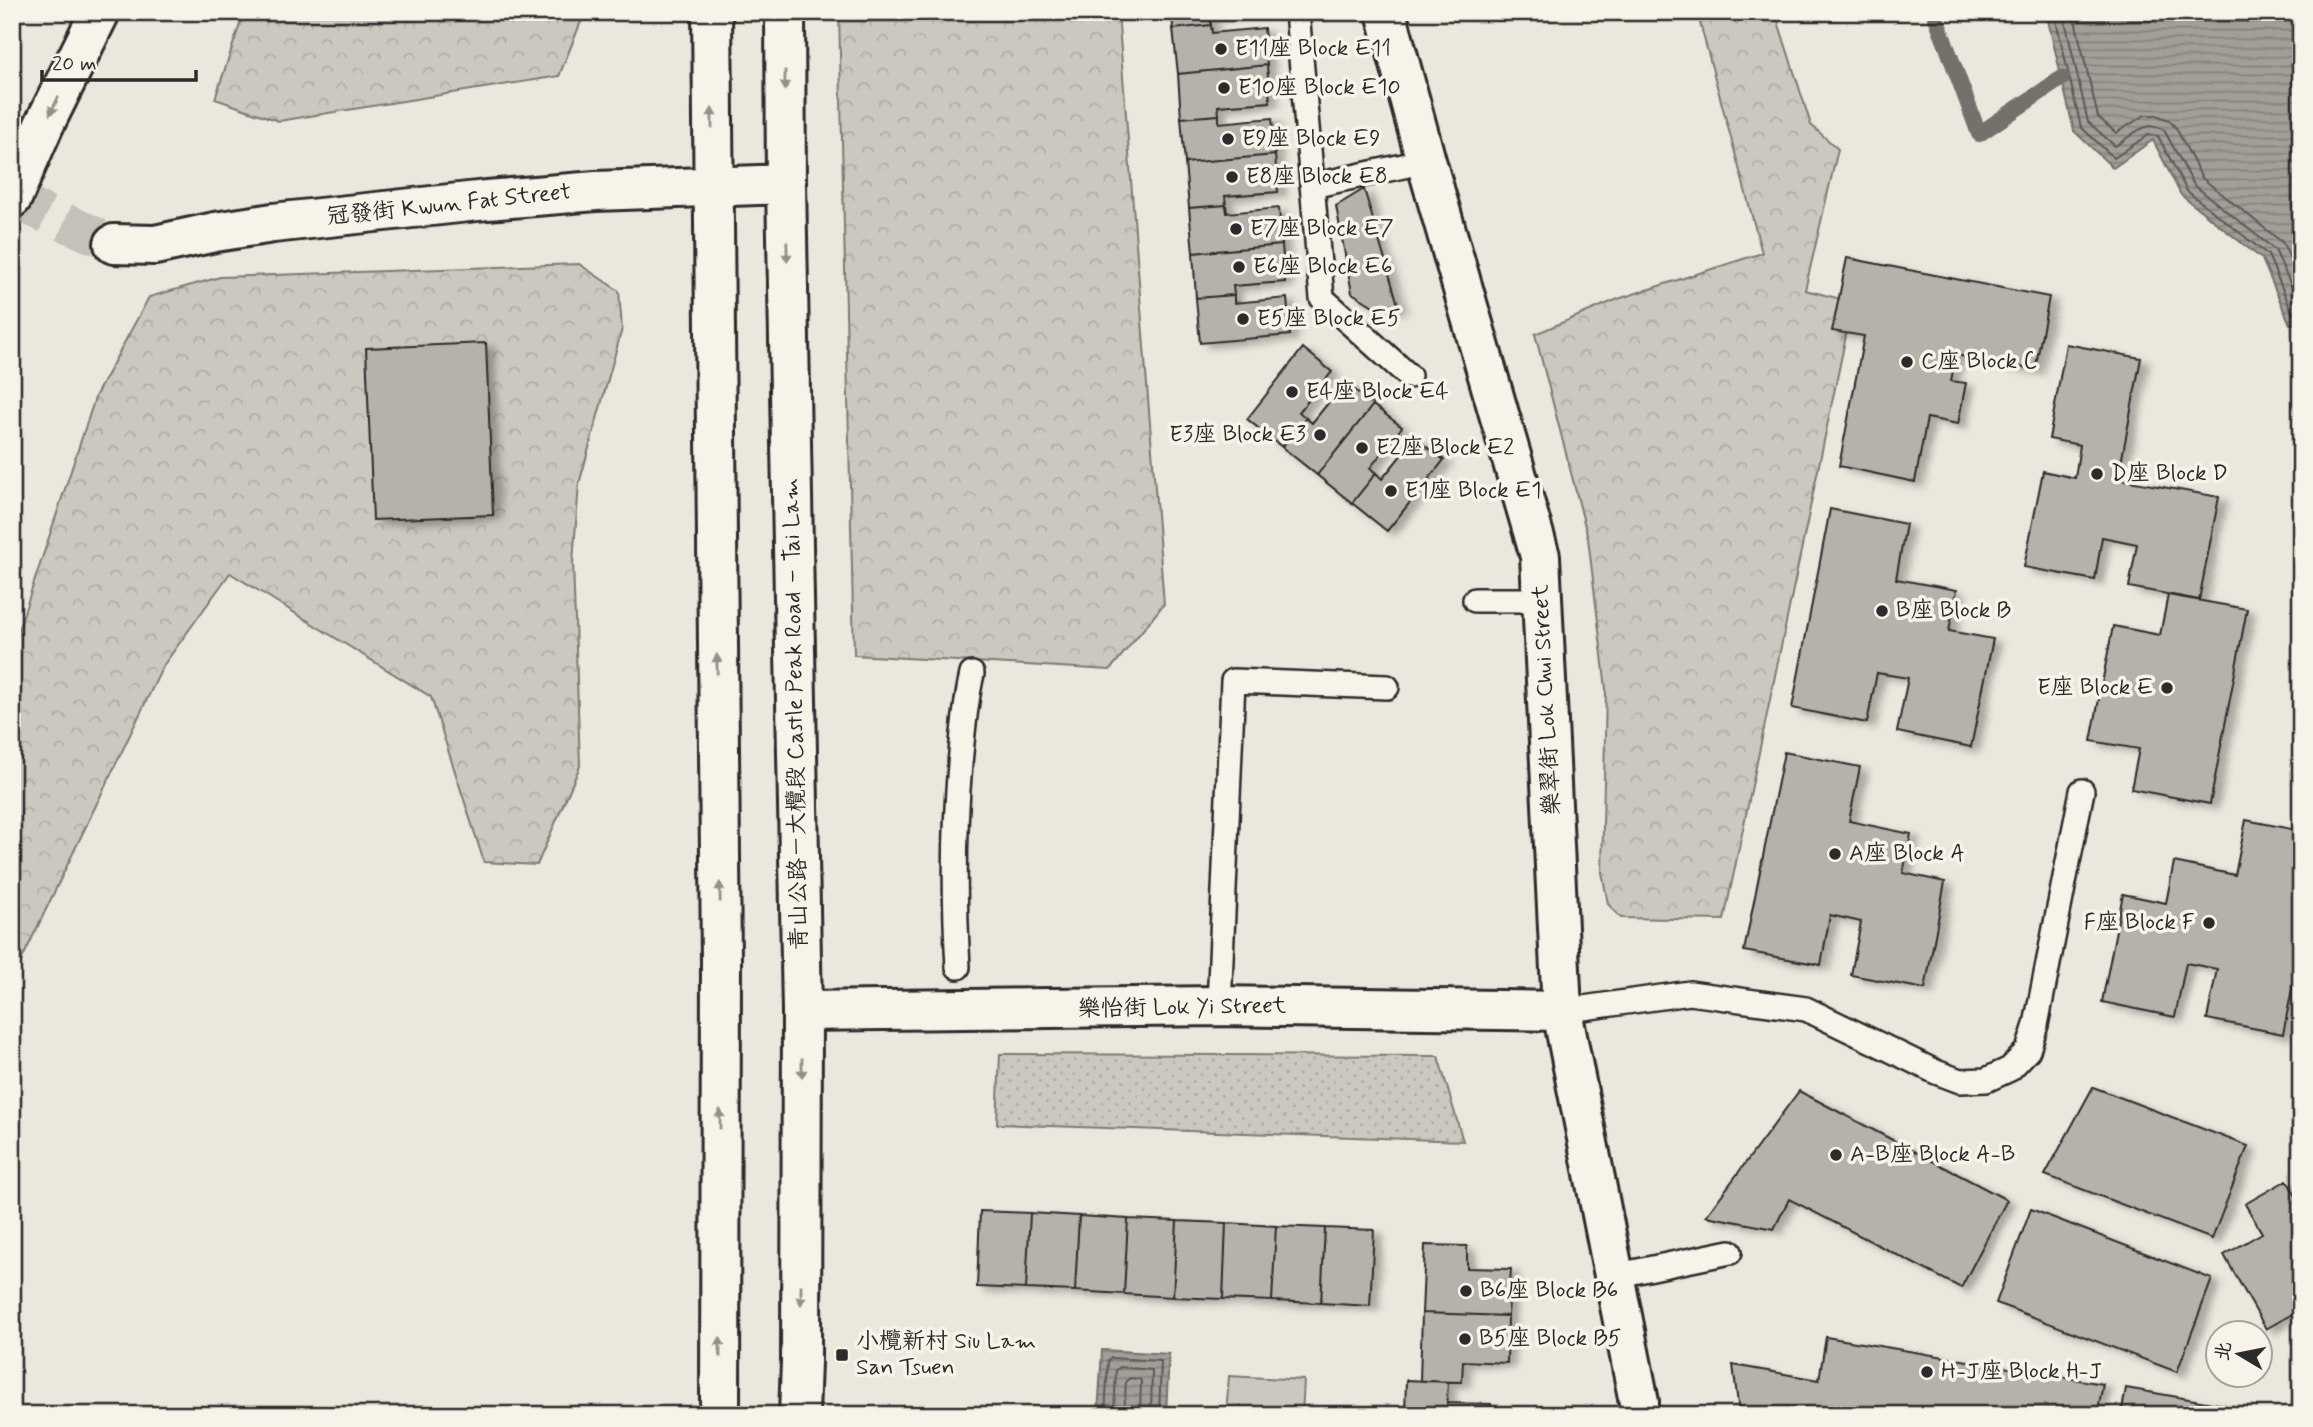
<svg xmlns="http://www.w3.org/2000/svg" width="2313" height="1427" viewBox="0 0 2313 1427" font-family="Mynerve,'LXGW WenKai TC',sans-serif">
<style>
.grass{fill:url(#grass-dots);stroke:#7b7a75;stroke-width:2}
.forest{fill:url(#forest-crowns);stroke:#7b7a75;stroke-width:2}
.garden{fill:#cbc8bf;stroke:#7b7a75;stroke-width:2}
.water{fill:url(#water-rules);stroke:#72716c;stroke-width:2}
.lines{fill:none;stroke-linecap:round;stroke-linejoin:round}
.shore{stroke:#5b5957;stroke-width:2}
.stream{stroke:#72716c;stroke-width:16}
.building{fill:#b5b2ab;stroke:#2b2b2b;stroke-width:2;filter:url(#shadow)}
.minor-tunnel{stroke:#c5c1b9;stroke-width:38;stroke-dasharray:38 19;stroke-linecap:butt}
.service-casing{stroke:#2b2b2b;stroke-width:28}
.minor-casing{stroke:#2b2b2b;stroke-width:44}
.primary-casing{stroke:#2b2b2b;stroke-width:44}
.motorway-casing{stroke:#2b2b2b;stroke-width:44}
.service{stroke:#f7f3e8;stroke-width:23}
.minor{stroke:#f7f3e8;stroke-width:38}
.primary{stroke:#f7f3e8;stroke-width:38}
.motorway{stroke:#f7f3e8;stroke-width:38}
.oneway{fill:#918f8a}
.poi-dot{fill:#2b2b2b;stroke:#f7f3e8;stroke-width:2.5}
.labels{text-anchor:middle;dominant-baseline:central;stroke-width:7;stroke-linejoin:round;paint-order:stroke}
.poi-label{font-size:23px;fill:#2b2b2b;stroke:#f7f3e8;text-anchor:start}
.street-label{font-size:23px;fill:#2b2b2b;stroke:#f7f3e8}
</style>
<defs>
<pattern id="grass-dots" width="8" height="8" patternUnits="userSpaceOnUse" patternTransform="scale(1.75)"><rect width="8" height="8" fill="#cbc8bf"/><path d="M2 2h.1M6 6h.1" fill="none" stroke="#aeaca4" stroke-width="1.8" stroke-linecap="round"/></pattern>
<pattern id="forest-crowns" width="20" height="18" patternUnits="userSpaceOnUse" patternTransform="scale(1.75)"><rect width="20" height="18" fill="#cbc8bf"/><path d="M2 6a3 3 0 1 1 6 0M12 15a3 3 0 1 1 6 0" fill="none" stroke="#aeaca4"/></pattern>
<pattern id="water-rules" width="6" height="5" patternUnits="userSpaceOnUse" patternTransform="scale(1.75)"><rect width="6" height="5" fill="#a29f98"/><path d="M0 2.5h6" fill="none" stroke="#84827c"/></pattern>
<filter id="shadow"><feDropShadow dx="8" dy="4.5" stdDeviation="3.5" flood-color="#0004"/></filter>
</defs>
<rect width="100%" height="100%" fill="#ebe7dd"/>
<filter id="ink" filterUnits="userSpaceOnUse"><feTurbulence type="fractalNoise" baseFrequency=".0143" numOctaves="2"/><feDisplacementMap in="SourceGraphic" scale="14" xChannelSelector="R" yChannelSelector="G"/><feConvolveMatrix kernelMatrix="1 2 1 2 8 2 1 2 1" color-interpolation-filters="sRGB"/></filter>
<g filter="url(#ink)">
<path class="grass" d="M1000,1054L1438,1056L1463,1141L997,1124Z"/>
<path class="forest" d="M244,12H585L559,76L279,121L215,99Z
M839,12H1118L1164,604L1110,670L854,655Z
M1697,12H1775L1811,125L1838,149L1805,290L1853,302L1724,920L1621,918L1608,904L1602,872L1606,689L1588,538L1535,334L1618,299L1762,253Z
M579,264L619,291L622,329L579,484L573,562L580,766L537,865L484,862L431,697L230,573L163,666L12,980V663L19,628L96,395L149,297L220,277Z"/>
<path class="garden" d="M1229,1376L1304,1380L1302,1415H1226Z"/>
<path class="water" d="M2046,12H2301V322L2290,324L2262,259L2181,195L2153,140L2113,168L2074,131Z
M1102,1350L1169,1354L1166,1415H1098Z"/>
<g class="lines">
<path class="shore" d="M2054,12L2081,127L2114,158L2148,135L2158,136L2187,191L2268,255L2293,314L2301,315
M2063,12L2088,122L2115,146C2130,138 2145,118 2164,130L2194,185L2275,250L2301,307
M2073,12L2098,117L2116,133L2145,115H2156L2169,120L2176,128L2202,178L2283,243L2301,283
M1105,1415L1108,1361L1111,1358L1161,1361L1159,1415
M1114,1415L1116,1370L1120,1367L1152,1370L1151,1415
M1124,1415L1126,1381L1130,1378L1139,1379L1141,1381L1140,1415"/>
<path class="stream" d="M1934,12L1979,134L2062,78"/>
</g>
<path class="building" d="M1172,12H1261L1210,16L1211,25L1173,29Z
M1211,25L1212,33L1264,28L1267,65L1178,74L1173,29Z
M1267,65L1270,102L1218,106L1219,115L1181,118L1178,74Z
M1219,115V123L1272,118L1275,155L1185,163L1181,118Z
M1275,155L1278,192L1225,196L1226,205L1189,208L1185,163Z
M1364,189L1399,308L1375,307L1352,293L1336,206Z
M1226,205L1227,213L1279,208L1282,245L1193,253L1189,208Z
M1282,245L1285,282L1233,286L1234,295L1196,298L1193,253Z
M1847,258L2049,297L2035,370L1956,355L1951,381L1966,383L1958,424L1927,418L1915,482L1839,466L1864,336L1832,331Z
M1234,295V303L1287,298L1290,335L1200,343L1196,298Z
M486,343L493,515L373,520L366,348Z
M2066,344L2141,358L2118,479L2219,497L2199,600L2129,587L2137,544L2102,537L2095,580L2024,567L2043,471L2075,478L2080,445L2049,439Z
M1303,348L1332,372L1299,412L1306,418L1282,447L1247,419Z
M1345,382L1373,405L1317,475L1282,447L1306,418L1312,423Z
M1373,405L1402,427L1370,468L1376,473L1352,503L1317,475Z
M1415,438L1444,460L1387,531L1352,503L1376,473L1382,479Z
M1830,509L1906,524L1896,579L1957,590L1949,631L1993,639L1971,747L1897,732L1908,678L1877,673L1867,723L1792,708Z
M2168,595L2247,609L2210,804L2131,789L2139,749L2091,741L2113,626L2160,635Z
M1784,752L1860,767L1849,821L1911,834L1903,873L1945,882L1925,989L1851,975L1861,922L1830,915L1821,965L1744,951Z
M2246,820L2301,831V944L2283,1034L2207,1019L2217,969L2186,963L2175,1017L2102,1002L2123,894L2166,903L2174,862L2235,875Z
M2093,1087L2248,1146L2212,1239L2045,1175Z
M1799,1091L2007,1200L1961,1288L1789,1199L1774,1229L1706,1216Z
M2287,1180L2301,1205V1309L2266,1329L2224,1255L2262,1233L2245,1204Z
M2031,1209L2212,1279L2177,1372L1996,1303Z
M980,1211L1030,1213L1026,1289L977,1287Z
M1030,1213L1079,1216L1075,1291L1026,1289Z
M1079,1216L1128,1219L1124,1294L1075,1291Z
M1128,1219L1177,1221L1173,1297L1124,1294Z
M1177,1221L1226,1223L1223,1299L1173,1297Z
M1226,1223L1276,1226L1272,1301L1223,1299Z
M1276,1226L1325,1228L1321,1303L1272,1301Z
M1325,1228L1374,1230L1370,1306L1321,1303Z
M1425,1245L1467,1246V1268L1511,1269L1508,1316L1422,1313Z
M1422,1313L1508,1316L1507,1363L1463,1361L1462,1382L1420,1381Z
M1826,1337L2103,1384L2097,1415H1757L1739,1412L1733,1365L1819,1380Z
M1406,1380L1448,1382L1447,1403L1491,1404V1415H1405Z
M2126,1388L2235,1407L2234,1415H2121Z"/>
<g class="lines">
<path class="minor-tunnel" d="M12,199L114,244"/>
<g class="service-casing">
<path id="service" d="M1297,12L1322,298L1409,376
M1312,186L1426,161
M1475,600H1542
M958,967C954,899 954,831 960,764C963,733 965,704 972,674
M1219,1006L1233,681L1387,687
M1562,1011L1690,993L1806,1009L1936,1072L1960,1081L1986,1080L2010,1069L2028,1050L2036,1025L2082,791
M1614,1276L1730,1252"/>
</g>
<g class="minor-casing">
<path id="minor" d="M1386,12L1426,161L1540,556L1562,1011L1639,1402
M114,244L155,245L215,232L273,223L487,200L596,191L786,184
M802,1011L1219,1006L1562,1011"/>
</g>
<g class="primary-casing">
<path id="primary" d="M712,12L721,961L720,1415
M785,12L786,184L802,1011L801,1362L799,1415"/>
</g>
<g class="motorway-casing">
<path id="motorway" d="M12,198L44,125L100,12"/>
</g>
<use href="#service" class="service"/>
<use href="#minor" class="minor"/>
<use href="#primary" class="primary"/>
<use href="#motorway" class="motorway"/>
</g>
<defs><path id="oneway-solid" d="M-6-.8H1V-3.2L6.5 0L1 3.2V.8H-6Z" transform="scale(1.75)"/></defs>
<g class="oneway">
<use href="#oneway-solid" transform="translate(785 80) rotate(90)"/>
<use href="#oneway-solid" transform="translate(54 106) rotate(116)"/>
<use href="#oneway-solid" transform="translate(712 118) rotate(-90)"/>
<use href="#oneway-solid" transform="translate(787 252) rotate(89)"/>
<use href="#oneway-solid" transform="translate(717 664) rotate(-91)"/>
<use href="#oneway-solid" transform="translate(720 892) rotate(-91)"/>
<use href="#oneway-solid" transform="translate(802 1068) rotate(90)"/>
<use href="#oneway-solid" transform="translate(720 1119) rotate(-90)"/>
<use href="#oneway-solid" transform="translate(801 1295) rotate(90)"/>
<use href="#oneway-solid" transform="translate(720 1347) rotate(-90)"/>
</g>
</g>
<g class="poi-dot">
<circle cx="1221" cy="49" r="7"/>
<circle cx="1224" cy="88" r="7"/>
<circle cx="1228" cy="139" r="7"/>
<circle cx="1232" cy="177" r="7"/>
<circle cx="1236" cy="229" r="7"/>
<circle cx="1239" cy="267" r="7"/>
<circle cx="1243" cy="319" r="7"/>
<circle cx="1907" cy="362" r="7"/>
<circle cx="1292" cy="392" r="7"/>
<circle cx="1320" cy="435" r="7"/>
<circle cx="1362" cy="448" r="7"/>
<circle cx="2097" cy="474" r="7"/>
<circle cx="1391" cy="491" r="7"/>
<circle cx="1882" cy="611" r="7"/>
<circle cx="2167" cy="688" r="7"/>
<circle cx="1835" cy="854" r="7"/>
<circle cx="2209" cy="923" r="7"/>
<circle cx="1836" cy="1155" r="7"/>
<circle cx="1466" cy="1291" r="7"/>
<circle cx="1465" cy="1339" r="7"/>
<rect x="835" y="1348" width="14" height="14" rx="3.5"/>
<circle cx="1927" cy="1372" r="7"/>
</g>
<g class="labels">
<g class="poi-label">
<text x="1235" y="49">E11座 Block E11</text>
<text x="1238" y="88">E10座 Block E10</text>
<text x="1242" y="139">E9座 Block E9</text>
<text x="1246" y="177">E8座 Block E8</text>
<text x="1250" y="229">E7座 Block E7</text>
<text x="1253" y="267">E6座 Block E6</text>
<text x="1257" y="319">E5座 Block E5</text>
<text x="1921" y="362">C座 Block C</text>
<text x="1306" y="392">E4座 Block E4</text>
<text x="1306" y="435" text-anchor="end">E3座 Block E3</text>
<text x="1376" y="448">E2座 Block E2</text>
<text x="2111" y="474">D座 Block D</text>
<text x="1405" y="491">E1座 Block E1</text>
<text x="1896" y="611">B座 Block B</text>
<text x="2153" y="688" text-anchor="end">E座 Block E</text>
<text x="1849" y="854">A座 Block A</text>
<text x="2195" y="923" text-anchor="end">F座 Block F</text>
<text x="1850" y="1155">A-B座 Block A-B</text>
<text x="1480" y="1291">B6座 Block B6</text>
<text x="1479" y="1339">B5座 Block B5</text>
<text x="856" y="1342">小欖新村 Siu Lam<tspan x="856" dy="26">San Tsuen</tspan></text>
<text x="1941" y="1372">H-J座 Block H-J</text>
</g>
<g class="street-label">
<text transform="translate(449 205) rotate(-6)">冠發街 Kwun Fat Street</text>
<text transform="translate(1547 700) rotate(-93)">樂翠街 Lok Chui Street</text>
<text transform="translate(796 714) rotate(-91)">青山公路－大欖段 Castle Peak Road – Tai Lam</text>
<text transform="translate(1182 1008) rotate(-1)">樂怡街 Lok Yi Street</text>
</g>
</g>
<rect width="2313" height="1427" fill="none" stroke="#f7f3e8" stroke-width="42"/>
<rect x="21" y="21" width="2271" height="1385" fill="none" stroke="#2b2b2b" stroke-width="2.5" filter="url(#ink)"/>
<g transform="translate(2239 1354) rotate(280)"><circle r="33" fill="#f7f3e8" stroke="#a5a39c" stroke-width="2"/>
<path d="M0-5L12 26L0 18L-12 26Z" fill="#2b2b2b"/>
<text y="-10" font-size="19" font-weight="bold" text-anchor="middle" fill="#2b2b2b">北</text>
</g>
<path d="M42 70v10h154v-10" fill="none" stroke="#2b2b2b" stroke-width="3.5"/>
<text x="52" y="70" font-size="21" fill="#2b2b2b" stroke="#f7f3e8" stroke-width="5" paint-order="stroke">20 m</text>
</svg>
